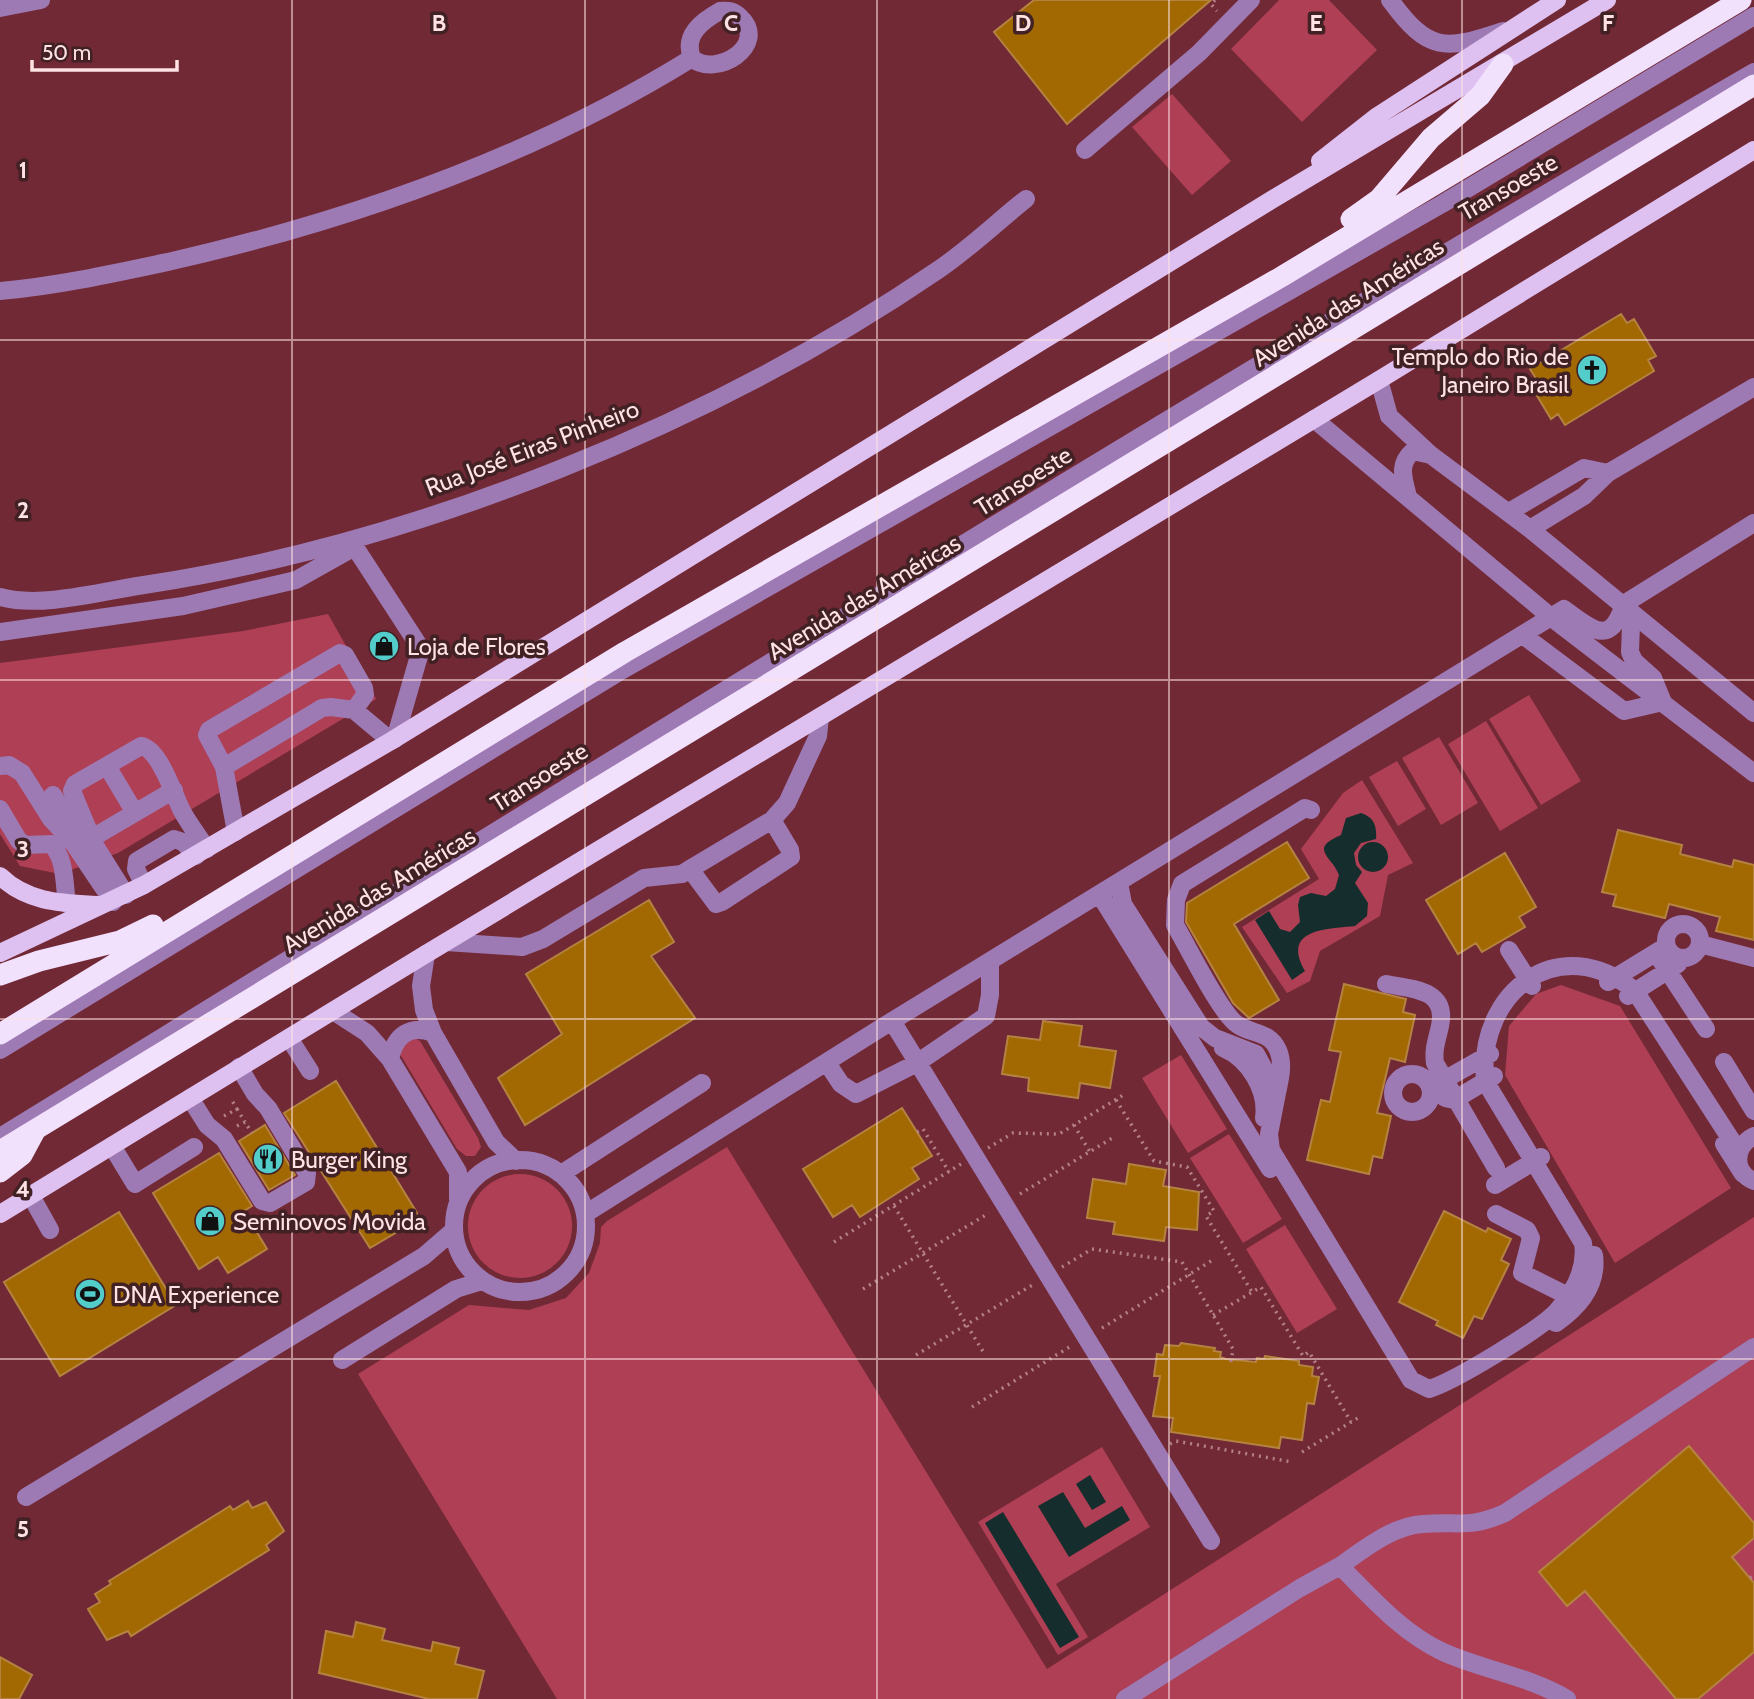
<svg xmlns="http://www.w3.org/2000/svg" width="1754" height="1699" viewBox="0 0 1754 1699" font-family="Cabin,sans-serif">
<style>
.green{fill:#ae3f54}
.water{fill:#152d2d}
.building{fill:#a26902;stroke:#b58341;stroke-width:2}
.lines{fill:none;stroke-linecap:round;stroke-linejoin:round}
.path{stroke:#b58189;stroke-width:3.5;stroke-dasharray:2 5;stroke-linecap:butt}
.minor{stroke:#9e7ab4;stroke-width:18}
.major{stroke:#dec1f0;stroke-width:18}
.highway{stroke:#f2e1fd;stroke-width:21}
.grid{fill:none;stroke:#fee2e4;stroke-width:2;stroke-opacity:0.55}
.labels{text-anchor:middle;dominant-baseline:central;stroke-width:7;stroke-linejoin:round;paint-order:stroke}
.street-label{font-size:24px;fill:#fee2e4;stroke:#422125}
.poi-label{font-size:24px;fill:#fee2e4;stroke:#422125;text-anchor:start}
.grid-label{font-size:23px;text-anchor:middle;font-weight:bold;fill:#fee2e4;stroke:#422125;stroke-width:7;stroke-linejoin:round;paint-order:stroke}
</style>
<rect width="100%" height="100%" fill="#722936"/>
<path class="green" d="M1279,0H1329L1377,50L1302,122L1231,49Z
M1172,94L1231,161L1192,195L1132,127Z
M328,614L376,699L118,853L60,874L20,866L0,834V663L243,631Z
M1529,695L1581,781L1541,805L1489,719Z
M1486,721L1538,808L1500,831L1448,744Z
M1439,737L1478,803L1441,825L1402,758Z
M1397,761L1426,809L1398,826L1369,777Z
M1362,780L1413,863L1388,875L1380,916L1320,951L1310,981L1287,993L1242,927L1319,879L1301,849L1343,793Z
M1561,985L1620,1006L1731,1188L1615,1263L1505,1075L1509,1026L1536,994Z
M412,1037L420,1041L478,1138L481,1147L475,1156H466L457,1149L400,1054L405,1038Z
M1181,1055L1227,1129L1188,1153L1142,1078Z
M1229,1134L1282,1219L1243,1243L1190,1158Z
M727,1147L1047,1669L1754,1217V1699H557L358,1374L469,1305L529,1310L566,1298L589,1273L600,1243L601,1227L607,1221Z
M468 1226a52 52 0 1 1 104 0a52 52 0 1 1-104 0Z
M1285,1225L1337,1309L1297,1333L1246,1249Z
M1102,1447L1150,1527L1056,1584L1088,1637L1058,1655L978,1522Z"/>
<path class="water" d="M1361,813C1374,817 1377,826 1376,839L1361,843L1354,853L1356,865L1362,872L1355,883L1368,903L1367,916L1355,926C1329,929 1280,928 1305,971L1292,980L1255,920L1269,911L1280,929L1290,932L1300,922L1298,905L1300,897L1311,893L1326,896L1335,889L1339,875C1332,856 1308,849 1341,835L1346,818Z
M1358 857a15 15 0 1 1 30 0a15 15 0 1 1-30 0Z
M1090,1475L1106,1502L1092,1510L1076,1484Z
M1063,1492L1085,1528L1122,1506L1130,1520L1069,1557L1038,1506Z
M1003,1512L1079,1637L1060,1648L985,1523Z"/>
<path class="building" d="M1034,0H1211L1067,124L994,32Z
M1621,314L1627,323L1634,319L1656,356L1648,360L1654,371L1565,425L1558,414L1551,419L1530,384L1537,380L1530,369Z
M1618,830L1682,845L1680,854L1732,867L1734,860L1754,865V940L1716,931L1720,917L1669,904L1665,918L1613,906L1616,895L1602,892Z
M1287,842L1309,878L1234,924L1279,1000L1249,1018L1233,1003L1186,922L1187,903Z
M1505,853L1536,907L1519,917L1525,927L1482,952L1476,943L1458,954L1426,900Z
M649,900L674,942L651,956L695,1018L525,1125L498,1078L562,1034L526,974Z
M1344,984L1406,999L1403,1012L1415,1015L1405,1062L1390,1058L1377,1113L1391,1116L1382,1158L1373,1156L1369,1174L1307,1160L1321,1100L1330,1102L1341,1052L1329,1050Z
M1043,1021L1082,1026L1079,1046L1116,1051L1110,1088L1080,1083L1078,1098L1028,1091L1029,1078L1002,1074L1008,1036L1040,1040Z
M336,1081L417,1213L414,1222L370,1248L284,1113Z
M902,1108L932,1156L912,1168L919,1179L860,1217L852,1205L833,1217L803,1169Z
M265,1125L295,1175L269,1190L239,1141Z
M219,1153L252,1206L244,1211L267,1249L228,1273L218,1257L199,1269L153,1193Z
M1129,1164L1166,1170L1163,1186L1199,1192L1197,1230L1166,1227L1164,1241L1113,1234L1115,1222L1087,1218L1093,1179L1126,1184Z
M1444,1211L1486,1232L1488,1228L1511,1239L1501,1260L1509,1264L1482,1319L1474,1316L1463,1338L1436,1325L1438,1321L1399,1302Z
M119,1212L176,1305L60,1376L4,1282Z
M1181,1343L1215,1348L1214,1351L1221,1352L1220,1357L1226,1359L1256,1362L1257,1358L1264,1359L1265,1356L1299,1361V1365L1313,1367L1312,1376L1319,1377L1314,1404L1307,1403L1302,1440L1281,1437L1279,1448L1171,1432L1173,1418L1153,1416L1160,1376H1154L1157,1354L1163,1355L1165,1345L1179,1346Z
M1689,1446L1754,1523V1538L1732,1557L1754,1583V1652L1698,1699H1676L1585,1591L1567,1606L1539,1572Z
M248,1501L252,1508L266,1502L284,1531L266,1545L269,1550L131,1636L128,1631L107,1640L88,1609L100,1602L95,1594L111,1584L109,1581L230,1506L233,1510Z
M356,1622L385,1629L382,1640L431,1651L433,1642L459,1648L455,1664L484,1671L477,1699H429L319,1673L326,1631L353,1637Z
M0,1657L32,1675L19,1699H0Z"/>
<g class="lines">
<path class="path" d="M1215,0L1211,4L1217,11
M1116,1100L1154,1161L1187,1167L1214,1211L1206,1216L1252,1292
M237,1109L245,1122
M224,1116L237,1109L231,1099
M1074,1125L1090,1152
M237,1126L245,1122L252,1133
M917,1132L923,1129L949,1172
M988,1148L1013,1133L1059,1134L1125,1094
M1020,1194L1114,1137
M894,1206L984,1353
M834,1242L961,1164
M1062,1267L1092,1249L1182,1262L1233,1349L1230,1367
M863,1289L989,1213
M1213,1315L1261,1287L1303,1356L1309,1352L1351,1422
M1102,1328L1211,1261
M916,1355L1034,1284
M972,1407L1071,1346
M1170,1444L1176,1441L1292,1462
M1302,1452L1361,1416
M1750,1578L1754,1574"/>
<path class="minor" d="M1390,0C1428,52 1444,51 1503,31
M0,8L41,0
M720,11C729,10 734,11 740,17C770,45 715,79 692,58C683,35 702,21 720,11Z
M1085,150L1199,53L1251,0
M0,291C57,286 116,273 172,261C352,220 534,156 692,58
M1379,380L1389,416L1431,455L1530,529L1754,713
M1314,419L1552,618L1754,773
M1408,497C1404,479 1397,465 1413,451L1431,455
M1509,512L1584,468L1608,473
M1530,529L1584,496L1608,473L1754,387
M351,541L421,649L395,739
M0,597C42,609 107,590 150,584C419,542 714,423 938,270C969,249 997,222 1026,199
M1624,604L1754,523
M1624,604L1631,625L1630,652L1634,661L1653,678L1662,700
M0,632L183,606L296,580L353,548
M1524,636L1624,711L1663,702
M0,766L9,765L22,773L51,819L74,844L113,902
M107,766L135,813
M224,767L207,735L209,730L340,653L345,655L364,688L365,695L354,710
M53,795C64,814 71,829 92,838L174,790
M0,809L19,841L26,845L51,844C66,858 64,885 67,904
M236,832L224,767L322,708L331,707L354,710L391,741
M690,869L716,904L722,902L791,857L790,850L772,820
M1119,883L1123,904L1201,1027L1215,1038L1256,1054L1277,1093L1269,1134L1271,1150L1411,1380L1429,1389C1453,1382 1541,1329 1557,1311C1574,1292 1587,1269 1583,1243L1485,1081C1477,991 1560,929 1635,991L1739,1152
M144,885L136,869L137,861L174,839L183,842L196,856
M126,895L94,844L72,791L75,784L141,746C160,749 174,796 182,811C189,824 199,837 207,849
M1100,895L1270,1169
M1666 941a17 17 0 1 1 34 0a17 17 0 1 1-34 0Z
M446,942L522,947L543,939L644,878L682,874L690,869L772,820L787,803L818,736L820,717
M1700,944L1754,958
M1509,950L1532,986
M1656,953L1706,1029
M426,954L421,986L424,1010L433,1033L496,1142L516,1161
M1608,982L1665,947
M1386,984C1412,989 1448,989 1440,1026C1437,1040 1433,1049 1435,1063L1496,1168
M1628,996L1678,964
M333,1011L367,1033L390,1059L458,1172V1199
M892,1021L1211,1541
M289,1038L310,1071
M1223,1048C1249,1059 1268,1090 1264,1118
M0,1050L619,672L1442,204L1754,16
M390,1059C395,1036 409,1024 433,1033
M1724,1062L1754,1111
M827,1063L841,1084L856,1094L917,1063L986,1016L990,995V961
M1393 1093a19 19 0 1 1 38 0a19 19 0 1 1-38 0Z
M1435,1085L1490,1054
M1277,1093C1280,1079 1284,1064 1278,1050C1269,1031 1254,1035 1238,1025C1221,1015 1187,945 1175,925L1176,900L1182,884L1305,808L1311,810
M190,1098L207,1125L224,1139L262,1201L270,1203L306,1182L307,1173L268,1108L255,1094L239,1067
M1445,1098L1454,1100L1494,1076
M1754,1136C1734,1146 1732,1172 1754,1181
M0,1137C583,779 1162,415 1754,72
M1724,1144L1743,1174
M112,1146L135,1184L194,1147
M454 1226a66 66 0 1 1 132 0a66 66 0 1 1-132 0Z
M561,1174L702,1083
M1495,1185L1541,1157
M31,1196L50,1230
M585,1214L892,1021L1564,609C1592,629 1610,648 1624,604
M1496,1214L1527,1230L1531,1238L1522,1273L1578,1301
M1556,1323C1579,1307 1598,1285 1594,1255
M342,1360L456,1289L482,1281
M26,1497L424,1256L454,1230
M1340,1566C1364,1549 1392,1526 1423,1524C1459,1521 1469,1529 1505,1513L1754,1347
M1125,1699L1300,1588L1340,1566C1371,1597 1402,1633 1443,1652C1483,1670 1529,1676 1567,1699"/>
<path class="major" d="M1320,161L1376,117L1557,0
M0,876C28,903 62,903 99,905
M0,953L144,885L391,741L1273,199L1607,0
M0,1214L426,954L1379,380L1754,150"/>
<path class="highway" d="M1351,219L1379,199L1431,138L1480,96L1503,64
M0,975L39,961L120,941L153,925
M0,1034L625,652L1281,277L1741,0
M0,1151L1754,85
M0,1172L22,1155L36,1129"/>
</g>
<path class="grid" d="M292,0V1699M585,0V1699M877,0V1699M1169,0V1699M1462,0V1699M0,340H1754M0,680H1754M0,1019H1754M0,1359H1754"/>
<defs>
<g id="church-disc" transform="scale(1.575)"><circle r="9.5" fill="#53cdca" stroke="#422125"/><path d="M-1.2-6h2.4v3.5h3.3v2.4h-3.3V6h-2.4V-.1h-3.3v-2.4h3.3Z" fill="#111"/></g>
<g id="shop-disc" transform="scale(1.575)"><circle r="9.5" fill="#53cdca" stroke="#422125"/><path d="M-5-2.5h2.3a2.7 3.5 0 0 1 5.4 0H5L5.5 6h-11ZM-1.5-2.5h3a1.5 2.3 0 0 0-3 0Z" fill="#111"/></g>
<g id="restaurant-disc" transform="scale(1.575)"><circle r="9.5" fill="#53cdca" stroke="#422125"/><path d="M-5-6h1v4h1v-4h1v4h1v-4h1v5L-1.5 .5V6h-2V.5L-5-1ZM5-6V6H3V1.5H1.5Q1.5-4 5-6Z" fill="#111"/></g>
<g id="stadium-disc" transform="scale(1.575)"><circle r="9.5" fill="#53cdca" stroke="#422125"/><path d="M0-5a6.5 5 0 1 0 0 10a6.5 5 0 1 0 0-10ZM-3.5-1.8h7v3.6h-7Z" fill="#111"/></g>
</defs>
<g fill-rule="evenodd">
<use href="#church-disc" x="1592" y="370"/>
<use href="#shop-disc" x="384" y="646"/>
<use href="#restaurant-disc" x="268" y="1159"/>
<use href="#shop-disc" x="210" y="1221"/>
<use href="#stadium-disc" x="90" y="1294"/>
</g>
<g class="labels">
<g class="street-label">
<text transform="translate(1508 187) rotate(-30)">Transoeste</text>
<text transform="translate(1348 302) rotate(-32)">Avenida das Américas</text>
<text transform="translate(532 448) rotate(-21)">Rua José Eiras Pinheiro</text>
<text transform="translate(1023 481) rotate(-32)">Transoeste</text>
<text transform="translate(864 597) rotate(-31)">Avenida das Américas</text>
<text transform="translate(539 777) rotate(-32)">Transoeste</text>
<text transform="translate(379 890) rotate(-31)">Avenida das Américas</text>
</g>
<g class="poi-label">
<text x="1569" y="356" text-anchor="end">Templo do Rio de<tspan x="1569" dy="28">Janeiro Brasil</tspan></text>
<text x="407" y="646">Loja de Flores</text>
<text x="291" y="1159">Burger King</text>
<text x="233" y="1221">Seminovos Movida</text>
<text x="113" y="1294">DNA Experience</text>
</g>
</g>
<g class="grid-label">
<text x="439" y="31">B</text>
<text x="731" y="31">C</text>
<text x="1023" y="31">D</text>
<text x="1316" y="31">E</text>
<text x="1608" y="31">F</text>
<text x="23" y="178">1</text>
<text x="23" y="518">2</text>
<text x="23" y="857">3</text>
<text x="23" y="1197">4</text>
<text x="23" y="1537">5</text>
</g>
<path d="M32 60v10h145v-10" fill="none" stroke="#fee2e4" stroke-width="3.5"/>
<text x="42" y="60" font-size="21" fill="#fee2e4" stroke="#422125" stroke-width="5" paint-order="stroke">50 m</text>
</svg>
